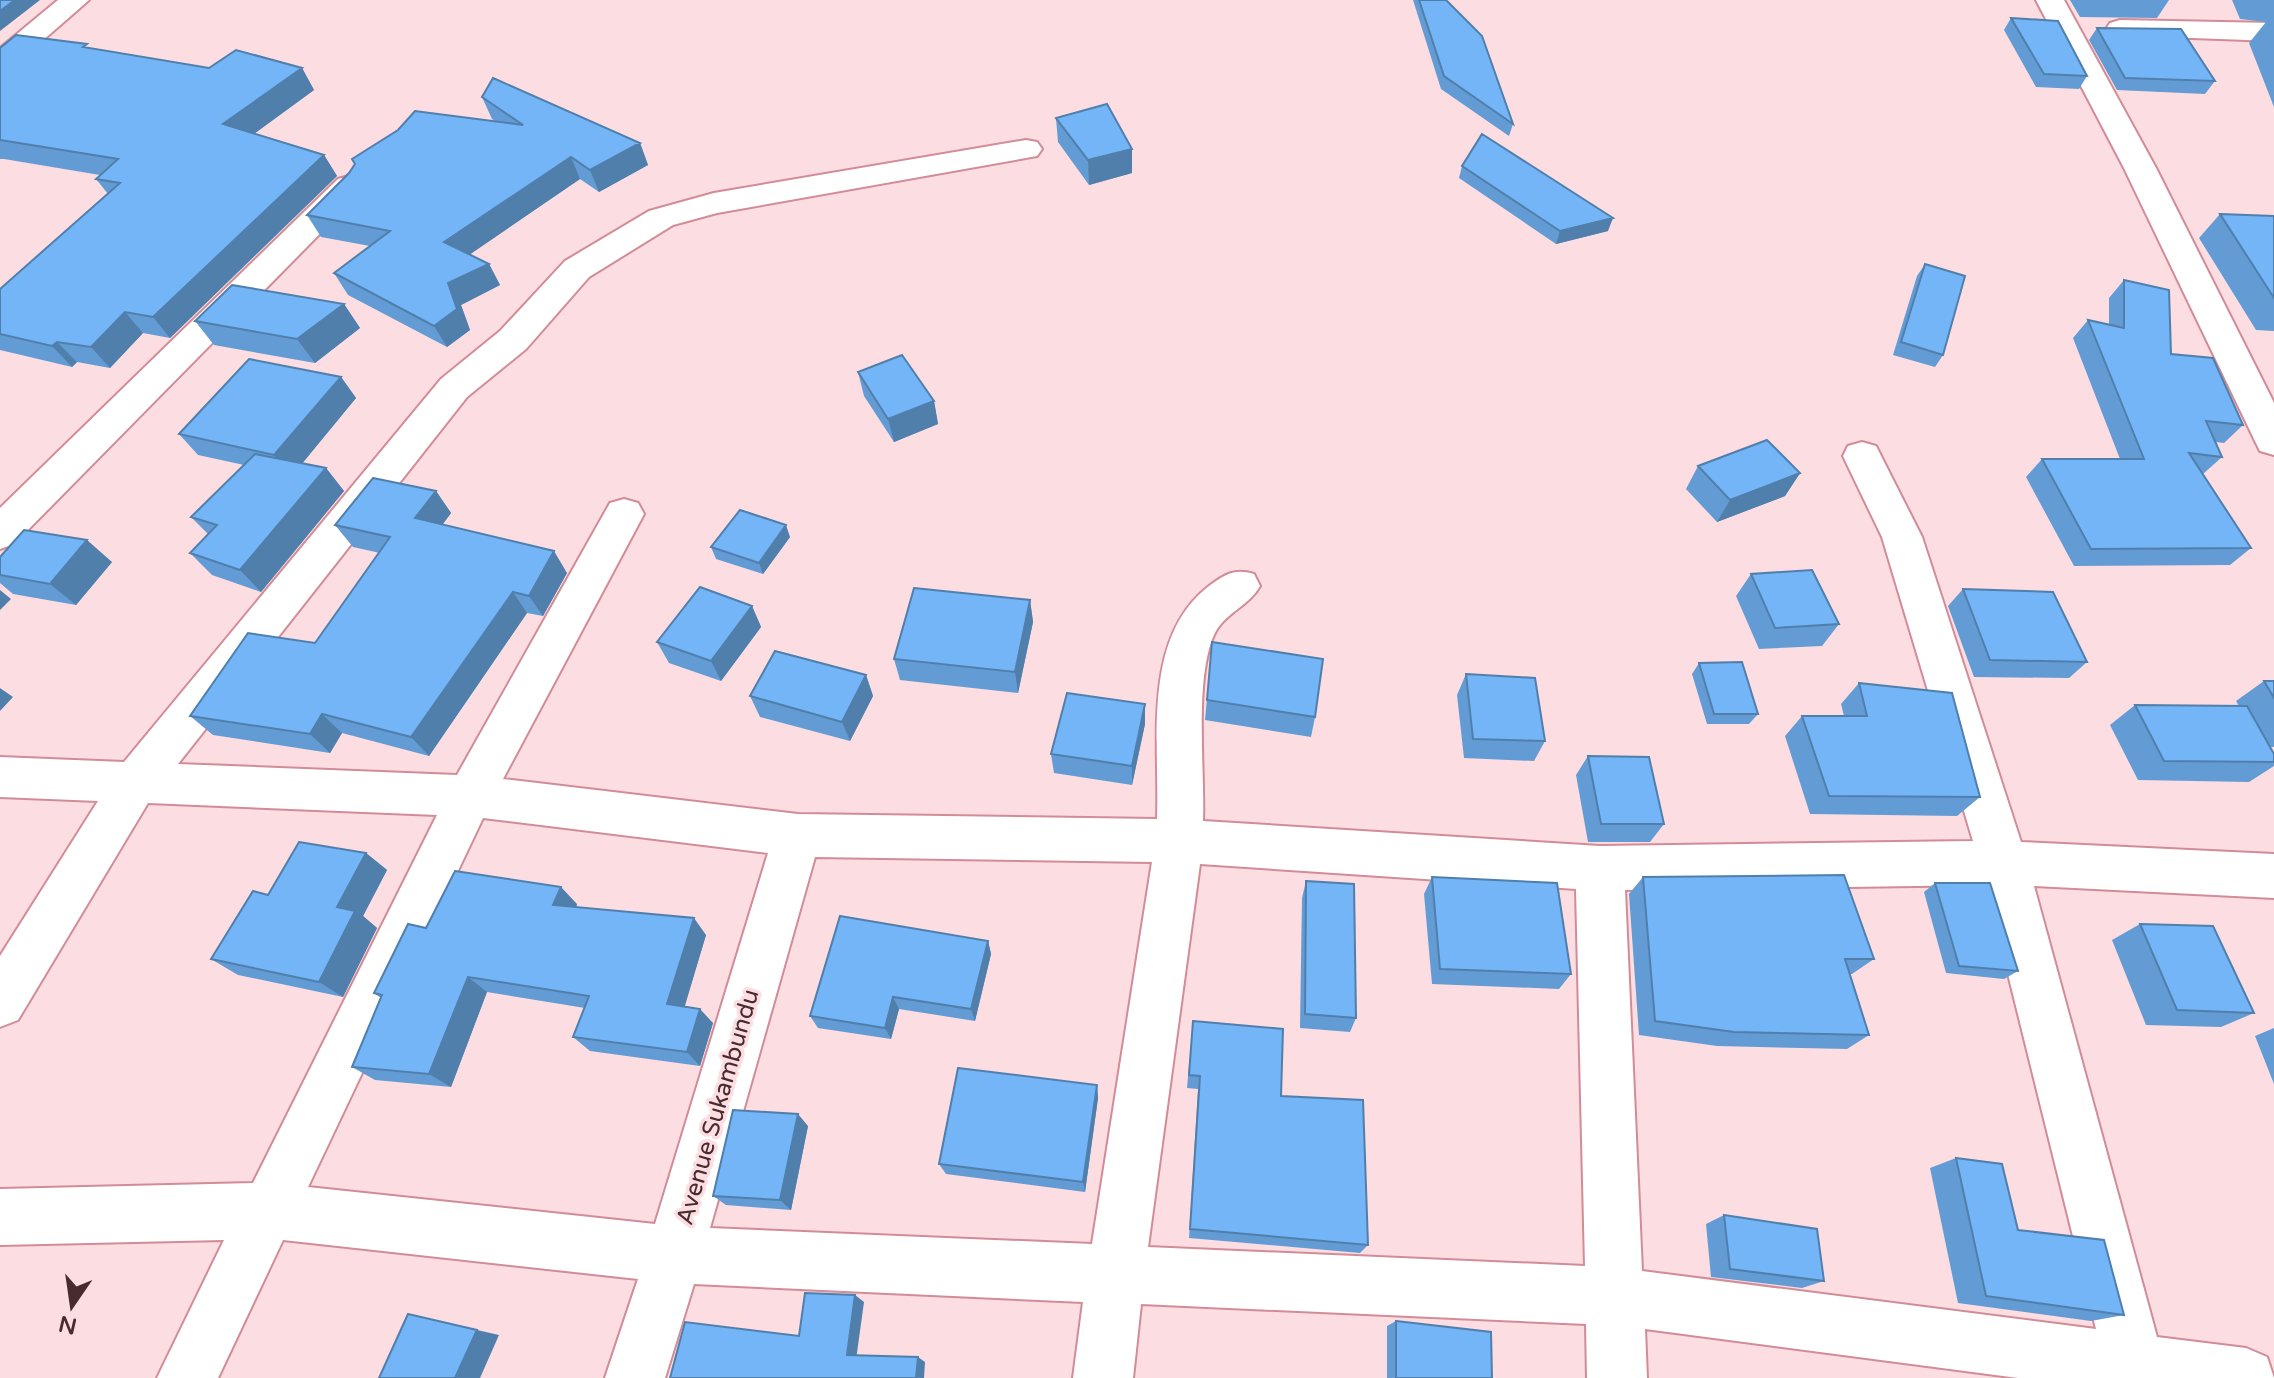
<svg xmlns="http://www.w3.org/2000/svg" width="2274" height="1378" viewBox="0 0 2274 1378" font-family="'Varela Round',sans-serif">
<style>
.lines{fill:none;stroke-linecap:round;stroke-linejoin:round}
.street-casing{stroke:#d28c97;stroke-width:4}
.street{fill:#fff;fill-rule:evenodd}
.wall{fill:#639cd4}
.shaded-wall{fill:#507fac}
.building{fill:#73b5f6;stroke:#507fac;stroke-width:2}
.labels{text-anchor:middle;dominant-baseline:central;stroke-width:7;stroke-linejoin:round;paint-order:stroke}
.near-street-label{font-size:24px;fill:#482b2f;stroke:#fcdde1}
</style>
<rect width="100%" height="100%" fill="#fcdde1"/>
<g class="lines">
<g class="street-casing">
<path id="street" d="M58,0H89L10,69L0,72V48Z
M2036,0H2064L2156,168L2274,403V455L2260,451L2255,441L2124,168Z
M2120,20L2274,23V41L2110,35L2106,29L2110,23Z
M1026,140L1037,142L1042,149L1037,156L717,213L673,225L589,277L526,349L467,397L178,764L457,775L610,503L624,499L638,503L644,514L503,779L798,814L1157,819C1160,744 1141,638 1209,586C1225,574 1235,568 1254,574L1260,586C1249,606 1223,614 1214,635C1194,680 1205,771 1203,821L1600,846L1973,841L1882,537L1843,456L1848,446L1862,442L1876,446L1922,537L2021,842L2274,854V898L2034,886L2157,1337L2246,1348L2267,1357L2274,1378H2018L1645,1329L1647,1378H1587L1586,1324L1141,1304L1133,1378H1073L1083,1302L694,1284L665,1378H605L638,1279L283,1240L218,1378H157L224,1240L0,1245V1189L253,1183L437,815L148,803L18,1020L0,1027V956L98,801L0,797V757L124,762L441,379L500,331L565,261L649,211L714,193ZM483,818L768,853L655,1224L308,1187ZM815,857L1152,862L1092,1244L710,1228ZM1200,864L1576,889L1585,1266L1148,1247ZM1986,885L2096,1329L1642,1271L1625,890Z
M349,176L360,179L365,186L360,193L14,544L0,549V508L338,179Z"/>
</g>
<use href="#street" class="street"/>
</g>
<path class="wall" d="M1413,0H1446L1513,124L1509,136L1441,89Z
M2070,0H2169L2157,18L2080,17Z
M2232,0H2274V107L2249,43L2266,22L2240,19Z
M2011,18L2087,76L2079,89L2036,87L2004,30Z
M2097,28L2215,81L2205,94L2117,90L2089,40Z
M0,48H90L209,68H302L314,90L254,134L324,155L337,176L170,338L143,333L110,368L77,362L72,367L0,350V289L108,194L96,179L100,175L4,159H0Z
M482,97L640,143L648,165L599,192L580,179L470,254L489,264L500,285L461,305L470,330L447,347L348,295L334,273L370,246L321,237L307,215L495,121L492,119Z
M1056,118L1132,149V173L1089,185L1058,142Z
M1462,166L1608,231L1556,244L1459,178Z
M2220,214L2274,216V331L2256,330L2199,238Z
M1925,264L1943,355L1935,367L1893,355L1917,276Z
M2124,280L2171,354L2243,425L2224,443L2216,442L2222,457L2203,474L2251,548L2230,565L2074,566L2026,477L2042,459H2120L2073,338L2088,320L2109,324V298Z
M344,304L360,328L315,363L214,345L195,321Z
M858,372L934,401L938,424L894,442L864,396Z
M341,377L356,398L302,463L326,468L344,491L261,592L212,575L190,553L208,534L191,517L244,465L198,455L179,434Z
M1698,466L1800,473L1785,496L1717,522L1686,489Z
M436,491L451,513L442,525L567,573L543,616L527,613L429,756L342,733L330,753L213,735L190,716L315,643L380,553L353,547L335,525Z
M790,537L763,574L716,559L711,547Z
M0,557L112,562L76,605L13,594L0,583Z
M1751,574L1839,624L1822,646L1759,649L1736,596Z
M1963,589L2087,662L2069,678L1974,677L1948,606Z
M1030,600L1033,622L1018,693L900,680L894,659Z
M752,606L761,627L721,681L669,663L657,642Z
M1212,642L1315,717L1311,737L1205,720Z
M1699,663L1758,714L1749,724H1707L1692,674Z
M1466,674L1545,741L1534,761L1464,758L1457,695Z
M866,675L873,696L850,741L760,717L750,696Z
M2264,681H2274V747H2270L2274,754V766L2249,782L2138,780L2110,725L2135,705L2239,706L2236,701Z
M1859,683L1980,797L1957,816L1810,814L1785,736L1802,716H1844L1841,704Z
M1145,724L1132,785L1054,773L1051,754Z
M1588,756L1664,824L1650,842H1588L1576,775Z
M366,853L387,870L363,916L377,928L343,997L238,975L211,959L268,895Z
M1432,877L1571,974L1559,989L1432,984L1424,894Z
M1643,877L1874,959L1852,974H1850L1869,1035L1847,1049L1717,1046L1639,1035L1629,894Z
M1306,881L1356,1018L1350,1032L1300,1028L1302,898Z
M1935,883L2018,971L2004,979L1946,973L1924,892Z
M577,904L576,908L706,935L684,1007L713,1023L700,1066L590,1051L573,1037L585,1008L487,992L451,1087L375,1080L352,1067L381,998L374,993L426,928Z
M2140,924L2254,1013L2221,1027L2146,1025L2112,940Z
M988,941L991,954L975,1021L899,1009L891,1039L818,1028L810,1016Z
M1193,1021L1281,1096L1368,1245L1360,1253L1189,1238L1198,1089L1187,1088Z
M2274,1028V1084L2255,1036Z
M1097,1085L1098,1098L1085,1192L946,1174L939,1164Z
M808,1126L791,1210L726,1205L713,1196Z
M1956,1158L2018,1230L2124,1315L2091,1321L1958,1303L1930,1168Z
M1724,1215L1824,1281L1802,1288L1711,1277L1706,1224Z
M1396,1321L1492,1378H1387V1326Z"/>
<path class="shaded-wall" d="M15,0H40L0,31V11Z
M302,68L314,90L237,146L223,124Z
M640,143L648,165L599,192L590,170Z
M1132,149V173L1089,185L1088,160Z
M324,155L337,176L170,338L153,317Z
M571,157L580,179L456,264L444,242Z
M1613,218L1608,231L1556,244L1560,231Z
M489,264L500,285L461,305L470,330L447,347L434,326L448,283Z
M344,304L360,328L315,363L297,339Z
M125,312L143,333L110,368L91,347Z
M57,342L77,362L72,367L52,346Z
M341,377L356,398L292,476L274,455Z
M934,401L938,424L894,442L888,419Z
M326,468L344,491L261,592L240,570Z
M1800,473L1785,496L1717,522L1730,500Z
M436,491L451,513L431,540L415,518Z
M786,525L790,537L763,574L759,563Z
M87,540L112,562L76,605L50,584Z
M554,551L567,573L543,616L529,596Z
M0,590L11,599L0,610Z
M513,592L527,613L429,756L411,737Z
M1030,600L1033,622L1018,693L1015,672Z
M752,606L761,627L721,681L711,661Z
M866,675L873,696L850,741L842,722Z
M0,688L13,697L0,711Z
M1145,704V724L1132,785V766Z
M322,714L342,733L330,753L310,734Z
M366,853L387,870L363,916L377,928L343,997L319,982L337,907Z
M561,887L577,904L570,922L553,905Z
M694,918L706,935L681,1019L667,1004Z
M988,941L991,954L975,1021L971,1009Z
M468,977L487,992L451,1087L429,1074Z
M893,997L899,1009L891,1039L885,1028Z
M700,1009L713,1023L700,1066L687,1052Z
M1097,1085L1098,1098L1085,1192L1083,1182Z
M798,1114L808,1126L791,1210L780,1200Z
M855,1295L864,1302L856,1360L847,1355Z
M477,1330L499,1335L480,1378H455Z
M918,1357L925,1362L924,1378H916Z"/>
<path class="building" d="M0,0H15L0,11Z
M1419,0H1446L1482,36L1513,124L1444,76Z
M2011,18L2058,21L2087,76L2044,74Z
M2097,28L2181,29L2215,81L2125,78Z
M16,35L87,44L83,47L209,68L236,50L302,68L223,124L324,155L153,317L125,312L91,347L57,342L52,346L0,334V289L120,183L96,179L118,159L0,140V48Z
M493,78L640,143L590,170L571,157L444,242L489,264L448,283L457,309L434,326L334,273L390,231L307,215L349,173L355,164L352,159L398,130L415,111L523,125L482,97Z
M1107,104L1132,149L1088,160L1056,118Z
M1482,134L1613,218L1560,231L1462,166Z
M2220,214L2274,216V298Z
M1925,264L1965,276L1943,355L1901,342Z
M2124,280L2169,290L2171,354L2213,358L2243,425L2206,421L2222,457L2189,453L2251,548L2091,549L2042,459H2144L2088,320L2124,328Z
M232,285L344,304L297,339L195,321Z
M902,355L934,401L888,419L858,372Z
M249,359L341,377L274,455L179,434Z
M1767,440L1800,473L1730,500L1698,466Z
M255,454L326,468L240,570L190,553L217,525L191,517Z
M373,478L436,491L415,518L554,551L529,596L513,592L411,737L322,714L310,734L190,716L248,633L315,643L390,537L335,525Z
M740,510L786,525L759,563L711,547Z
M24,530L87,540L50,584L0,575V557Z
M1812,570L1839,624L1775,628L1751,574Z
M700,587L752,606L711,661L657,642Z
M914,588L1030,600L1015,672L894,659Z
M1963,589L2053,592L2087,662L1990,660Z
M1212,642L1323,659L1315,717L1207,700Z
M775,651L866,675L842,722L750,696Z
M1742,662L1758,714H1714L1699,663Z
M1466,674L1535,678L1545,741L1473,739Z
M2264,681H2274V698Z
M1859,683L1952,693L1980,797L1829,796L1802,716H1867Z
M1067,693L1145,704L1132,766L1051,754Z
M2135,705L2247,706L2274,754V762L2164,761Z
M1588,756L1649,757L1664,824H1601Z
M299,842L366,853L337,907L355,911L319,982L211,959L253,891L268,895Z
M455,871L561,887L553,905L694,918L667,1004L700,1009L687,1052L573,1037L589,996L468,977L429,1074L352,1067L382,995L374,993L408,924L426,928Z
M1844,875L1874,959H1845L1869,1035L1734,1032L1655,1021L1643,877Z
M1432,877L1557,883L1571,974L1440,969Z
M1306,881L1354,884L1356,1018L1305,1014Z
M1935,883H1990L2018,971L1959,966Z
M840,916L988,941L971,1009L893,997L885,1028L810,1016Z
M2140,924L2213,926L2254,1013L2177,1010Z
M1193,1021L1283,1029L1281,1096L1363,1100L1368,1245L1190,1229L1200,1076L1189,1075Z
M958,1068L1097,1085L1083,1182L939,1164Z
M733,1110L798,1114L780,1200L713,1196Z
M1956,1158L2002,1164L2018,1230L2104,1240L2124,1315L1986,1296Z
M1724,1215L1817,1229L1824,1281L1730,1269Z
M805,1293L855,1295L847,1355L918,1357L916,1378H670L685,1322L799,1336Z
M408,1314L477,1330L455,1378H379Z
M1396,1321L1491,1332L1492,1378H1396Z"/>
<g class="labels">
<g class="near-street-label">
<text transform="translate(718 1107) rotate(-74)">Avenue Sukambundu</text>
</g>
</g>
<g transform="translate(72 1306) rotate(193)" stroke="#fcdde1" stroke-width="6" paint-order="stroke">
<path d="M0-6L14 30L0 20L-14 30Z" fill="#482b2f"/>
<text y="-12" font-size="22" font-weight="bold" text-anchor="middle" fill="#482b2f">N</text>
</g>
</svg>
